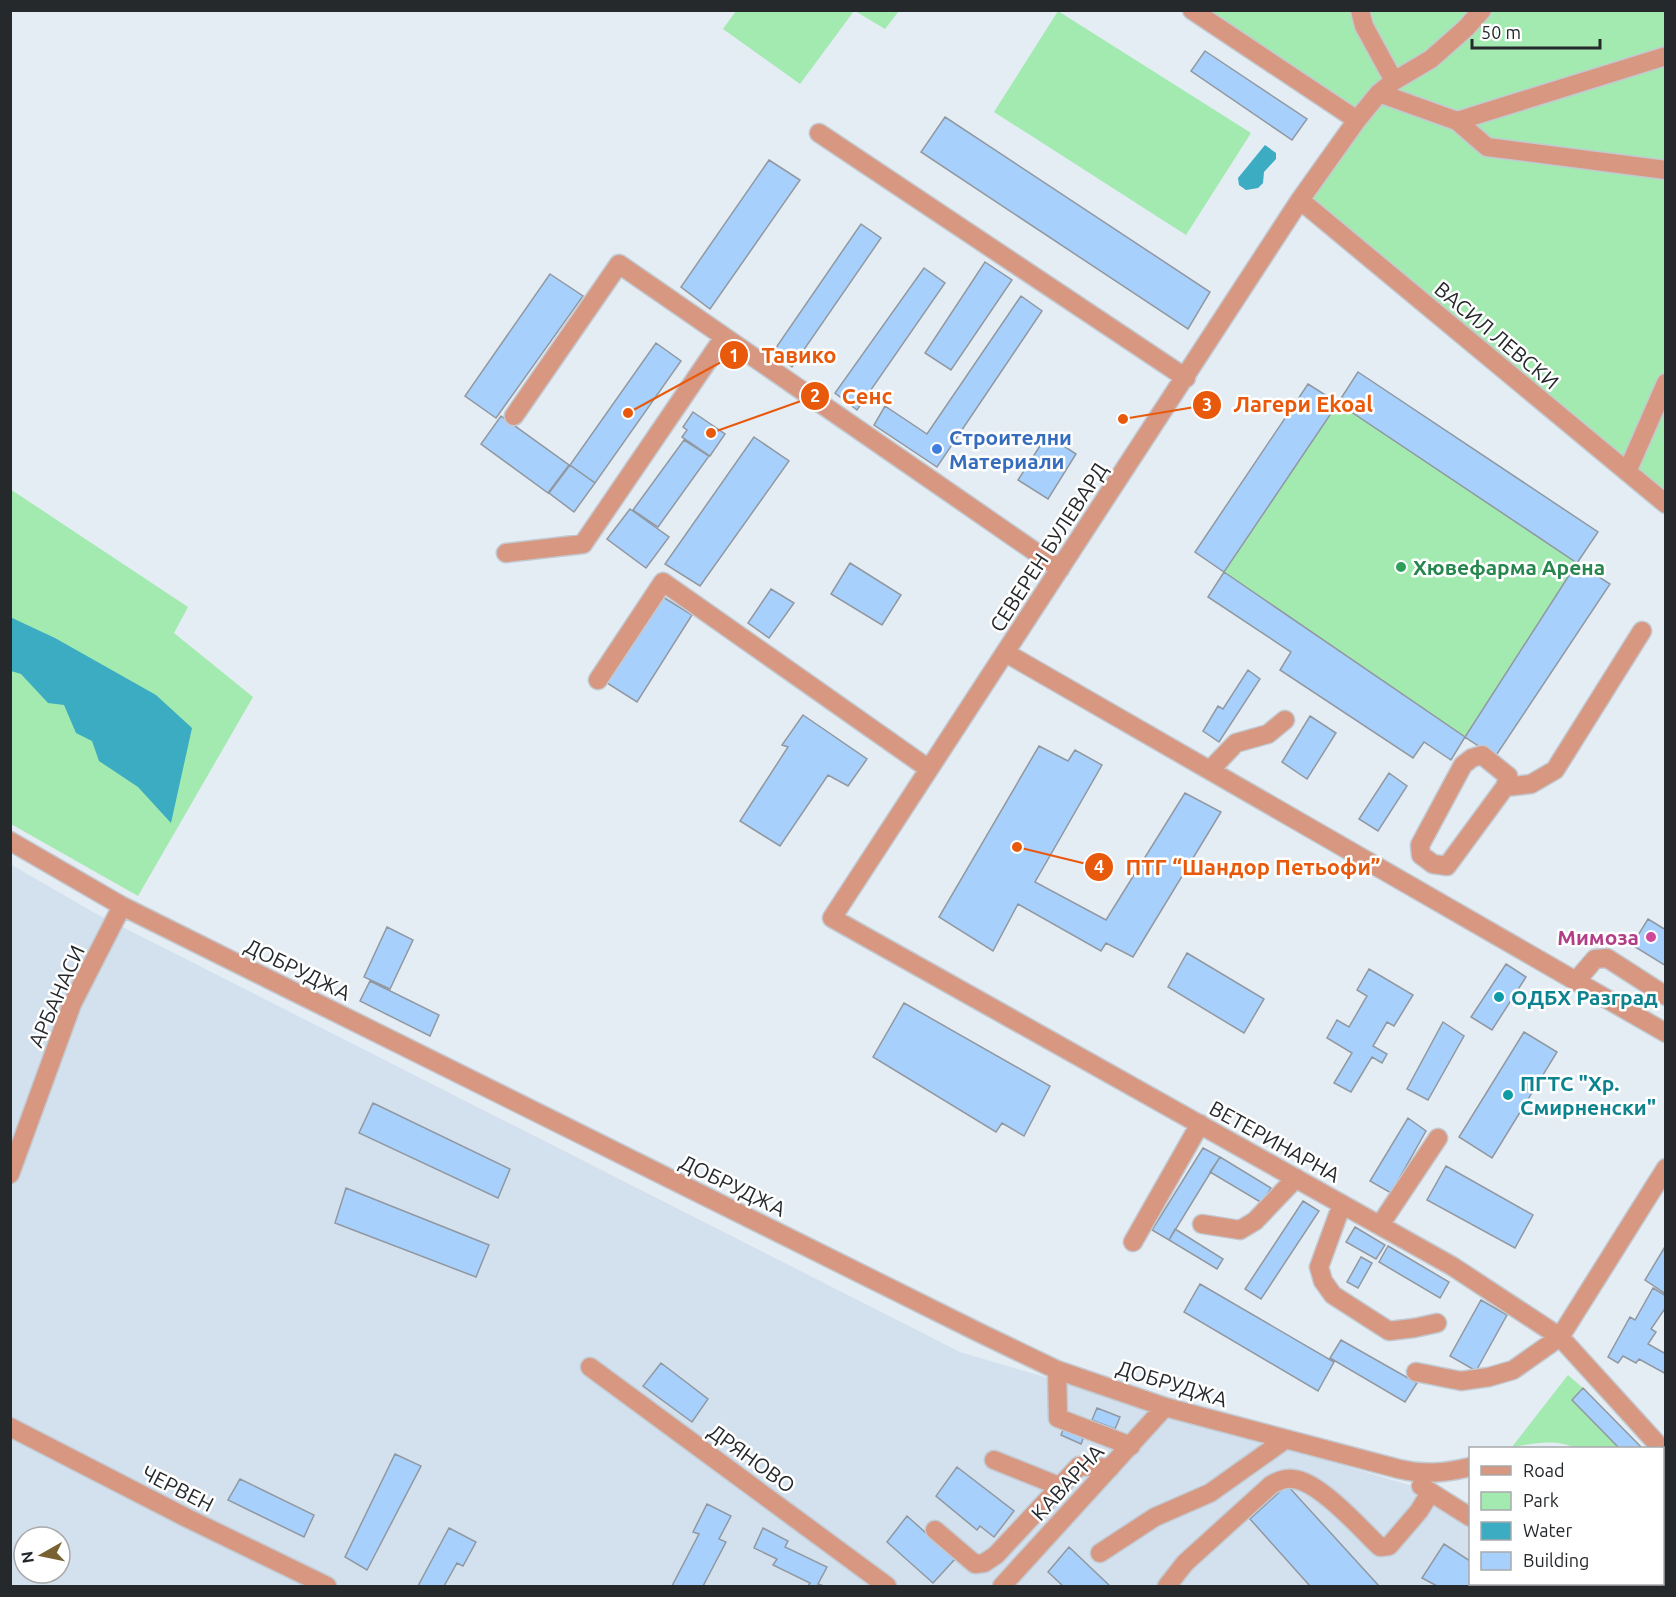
<svg xmlns="http://www.w3.org/2000/svg" width="1676" height="1597" viewBox="0 0 1676 1597" font-family="Ubuntu,sans-serif">
<style>
.built{fill:#d3e0ee;fill-rule:evenodd}
.green{fill:#a2eab0}
.water{fill:#3bacc1}
.building{fill:#a7d0fd;stroke:#9198a0;stroke-width:1.5}
.lines{fill:none;stroke-linecap:round;stroke-linejoin:round}
.minor-casing{stroke:#c2c9d0;stroke-width:21}
.minor{stroke:#d89780;stroke-width:18}
.shop-dot{fill:#3f7fe0;stroke:#fff;stroke-width:2}
.leisure-dot{fill:#2e9e5b;stroke:#fff;stroke-width:2}
.hotel-dot{fill:#d1479c;stroke:#fff;stroke-width:2}
.culture-dot{fill:#0f9aa8;stroke:#fff;stroke-width:2}
.labels{text-anchor:middle;dominant-baseline:central;stroke-width:5;stroke-linejoin:round;paint-order:stroke}
.street-label{font-size:21px;fill:#26292c;stroke:#fff}
.shop-label{font-size:21px;font-weight:bold;fill:#366cbe;stroke:#fff;text-anchor:start}
.leisure-label{font-size:21px;font-weight:bold;fill:#27864d;stroke:#fff;text-anchor:start}
.hotel-label{font-size:21px;font-weight:bold;fill:#b23c85;stroke:#fff;text-anchor:end}
.culture-label{font-size:21px;font-weight:bold;fill:#0d838f;stroke:#fff;text-anchor:start}
.leader{fill:none;stroke:#e8590c;stroke-width:2}
.callout-dot{fill:#e8590c;stroke:#fff;stroke-width:2}
.mark-label{font-size:18px;text-anchor:middle;font-weight:bold;fill:#fff}
.callout-label{font-size:22px;text-anchor:middle;font-weight:bold;fill:#e8590c;stroke:#fff;stroke-width:5;stroke-linejoin:round;paint-order:stroke}
</style>
<rect width="100%" height="100%" fill="#e4ecf4"/>
<path class="built" d="M10,864L93,912L960,1352L1470,1503V1584H1587L1590,1586H11ZM24,1537H60V1573H24Z"/>
<path class="green" d="M736,11V10L854,11L800,84L723,29Z
M855,11H899L885,29Z
M1058,11L1251,133L1186,235L994,112Z
M1202,11H1665V498L1304,206L1364,118Z
M1358,372L1598,532L1578,563L1610,584L1495,757L1465,738L1451,760L1424,742L1413,758L1280,670L1291,652L1208,597L1224,572L1195,552L1308,384L1337,403Z
M10,489L188,607L174,633L253,697L138,896L11,824Z
M1568,1375L1583,1388L1572,1400L1619,1448H1575C1556,1438 1532,1444 1512,1447Z"/>
<path class="water" d="M1265,145L1276,153V159L1264,172L1263,183L1258,188L1246,190L1239,185L1238,178Z
M10,617L55,638L156,695L192,728L171,823L138,787L99,761L92,741L76,733L64,705L48,703L21,674L11,671Z"/>
<path class="building" d="M1205,51L1307,119L1292,140L1191,71Z
M945,117L1210,292L1188,329L921,152Z
M769,160L800,180L710,309L681,287Z
M861,224L881,238L792,367L773,352Z
M985,262L1012,280L951,370L925,353Z
M924,268L945,283L857,410L835,393Z
M550,274L583,296L496,418L465,396Z
M1021,296L1042,311L937,467L874,425L885,406L927,434Z
M656,343L681,361L595,483L570,465Z
M1358,372L1598,532L1577,563L1338,403Z
M1308,384L1338,403L1224,572L1195,552Z
M693,412L725,434L710,456L682,437L687,430L683,427Z
M501,416L569,465L548,493L481,444Z
M1047,435L1076,454L1048,499L1018,480Z
M754,437L789,461L700,586L665,564Z
M684,440L709,456L658,527L633,510Z
M570,465L595,483L574,512L549,493Z
M630,509L669,537L646,568L607,539Z
M850,563L901,595L882,625L831,594Z
M1577,563L1610,584L1495,757L1465,737Z
M1224,572L1465,737L1451,760L1424,742L1413,758L1280,670L1291,652L1208,597Z
M771,589L794,603L769,638L748,623Z
M663,597L692,615L637,702L607,683Z
M1248,670L1260,679L1219,742L1203,731L1218,706L1223,709Z
M803,715L867,759L848,786L828,775L780,846L740,821L788,747L782,745Z
M1310,716L1336,733L1307,779L1282,762Z
M1039,746L1068,761L1075,750L1102,765L1035,882L1106,920L1185,793L1221,812L1133,957L1106,943L1101,951L1018,904L993,951L939,917Z
M1389,773L1407,786L1378,831L1359,819Z
M1648,919L1666,930V966L1632,945Z
M387,927L413,940L390,989L364,977Z
M1187,953L1264,999L1244,1033L1168,987Z
M1506,964L1526,977L1492,1030L1471,1017Z
M1369,969L1413,995L1394,1026L1387,1022L1373,1046L1387,1054L1382,1063L1372,1057L1351,1092L1334,1083L1352,1053L1327,1038L1337,1020L1349,1027L1367,996L1357,990Z
M370,981L439,1015L430,1036L360,1001Z
M904,1003L1050,1086L1024,1136L1002,1123L996,1132L873,1057Z
M1443,1022L1464,1036L1428,1100L1407,1089Z
M1524,1032L1557,1052L1492,1158L1459,1137Z
M373,1103L510,1169L498,1198L359,1133Z
M1408,1118L1426,1131L1391,1193L1370,1181Z
M1203,1148L1220,1157L1169,1240L1152,1230Z
M1220,1157L1271,1188L1262,1203L1210,1172Z
M1446,1166L1533,1215L1515,1248L1427,1200Z
M346,1188L489,1245L476,1277L335,1223Z
M1303,1201L1319,1211L1261,1299L1245,1289Z
M1355,1227L1385,1245L1376,1259L1346,1242Z
M1175,1229L1223,1259L1217,1269L1169,1240Z
M1666,1245V1294L1645,1280Z
M1388,1246L1449,1282L1440,1298L1379,1262Z
M1361,1257L1372,1263L1358,1288L1347,1282Z
M1200,1284L1334,1362L1318,1391L1184,1312Z
M1653,1288L1666,1296V1307L1651,1329L1656,1332L1648,1344L1666,1354V1374L1639,1359L1636,1363L1623,1356L1618,1363L1608,1357L1630,1317L1635,1320Z
M1481,1300L1507,1315L1476,1371L1450,1356Z
M1341,1340L1417,1383L1405,1402L1330,1358Z
M661,1363L708,1399L692,1422L643,1386Z
M1583,1388L1642,1448H1619L1572,1400Z
M1097,1408L1120,1417L1115,1429L1092,1420Z
M1069,1415L1089,1424L1081,1444L1061,1435Z
M395,1454L421,1466L367,1570L345,1557Z
M957,1467L1014,1511L994,1537L980,1526L977,1530L936,1496Z
M1662,1470L1666,1473V1497L1662,1494Z
M240,1479L314,1515L304,1537L228,1500Z
M1287,1485L1379,1586H1310L1250,1519Z
M707,1504L731,1516L719,1539L726,1542L703,1586H672L699,1534L693,1532Z
M907,1516L955,1559L933,1583L887,1542Z
M449,1528L476,1542L463,1566L457,1563L444,1586H418Z
M763,1528L788,1541L785,1547L827,1567L818,1584L824,1586H808L810,1583L773,1565L777,1559L754,1548Z
M1444,1544L1470,1561V1584H1507L1511,1586H1437L1422,1578Z
M1069,1547L1110,1586H1063L1048,1572Z"/>
<g class="lines">
<g class="minor-casing">
<path id="minor" d="M1192,10L1357,120
M1360,10L1364,26L1394,81
M1482,10L1466,28L1431,59L1394,81L1379,93L1357,120L1300,200L832,918L1452,1266L1560,1337L1661,1448
M1379,93L1457,121L1666,56
M1457,121L1487,147L1666,170
M819,133L1186,378
M1300,200L1666,504
M514,416L619,264L1060,569
M1627,472L1666,383
M506,553L583,544L724,337
M1006,653L1666,1033
M598,680L663,582L929,769
M1482,755L1508,776L1505,787L1447,866L1433,864L1421,855L1420,845L1463,765L1472,758Z
M1210,770L1236,743L1268,734L1285,720
M1505,787L1531,784L1555,770L1642,631
M10,841L122,906L980,1333L1057,1370L1165,1407L1399,1469C1424,1475 1445,1473 1470,1467
M1576,981L1595,959L1607,958L1666,996
M10,1174L72,1004L122,906
M1342,1204L1319,1267L1323,1281L1333,1295L1389,1331L1414,1328L1437,1323
M1202,1224L1240,1230L1255,1221L1296,1178
M1380,1225L1438,1138
M1133,1242L1200,1124
M590,1367L887,1586
M1057,1370L1058,1418L1131,1446
M1416,1372L1461,1381L1489,1377L1513,1370L1560,1337L1666,1168
M10,1427L187,1518L327,1586
M994,1460L1059,1486
M1421,1486L1470,1517
M935,1530L975,1564L984,1563L996,1555L1079,1466L1110,1468
M1662,1538L1666,1539
M1100,1553L1155,1517L1210,1493L1286,1439
M1662,1561L1666,1565
M1562,1584L1564,1586
M1660,1584L1662,1586
M1002,1586L1165,1407
M1167,1586L1185,1563L1271,1485C1278,1481 1284,1478 1293,1479C1319,1481 1360,1528 1380,1547L1389,1546L1419,1511L1430,1493
M1632,1586V1584"/>
</g>
<use href="#minor" class="minor"/>
</g>
<circle class="shop-dot" cx="937" cy="449" r="6"/>
<circle class="leisure-dot" cx="1401" cy="567" r="6"/>
<circle class="hotel-dot" cx="1651" cy="937" r="6"/>
<g class="culture-dot">
<circle cx="1499" cy="997" r="6"/>
<circle cx="1508" cy="1095" r="6"/>
</g>
<g class="labels">
<g class="street-label">
<text transform="translate(1497 335) rotate(40)">ВАСИЛ ЛЕВСКИ</text>
<text transform="translate(1048 547) rotate(-57)">СЕВЕРЕН БУЛЕВАРД</text>
<text transform="translate(298 969) rotate(26)">ДОБРУДЖА</text>
<text transform="translate(56 996) rotate(-66)">АРБАНАСИ</text>
<text transform="translate(1275 1141) rotate(29)">ВЕТЕРИНАРНА</text>
<text transform="translate(733 1185) rotate(26)">ДОБРУДЖА</text>
<text transform="translate(1172 1383) rotate(17)">ДОБРУДЖА</text>
<text transform="translate(752 1458) rotate(36)">ДРЯНОВО</text>
<text transform="translate(1067 1482) rotate(-47)">КАВАРНА</text>
<text transform="translate(178 1488) rotate(27)">ЧЕРВЕН</text>
</g>
<g class="shop-label">
<text x="949" y="437">Строителни<tspan x="949" dy="24">Материали</tspan></text>
</g>
<g class="leisure-label">
<text x="1413" y="567">Хювефарма Арена</text>
</g>
<g class="hotel-label">
<text x="1639" y="937">Мимоза</text>
</g>
<g class="culture-label">
<text x="1511" y="997">ОДБХ Разград</text>
<text x="1520" y="1083">ПГТС "Хр.<tspan x="1520" dy="24">Смирненски"</tspan></text>
</g>
</g>
<path class="leader" d="M628 413L734 355M711 433L815 396M1123 419L1207 405M1017 847L1099 867"/>
<g class="callout-dot">
<circle cx="628" cy="413" r="6"/>
<circle cx="711" cy="433" r="6"/>
<circle cx="1123" cy="419" r="6"/>
<circle cx="1017" cy="847" r="6"/>
<circle cx="734" cy="355" r="15"/>
<circle cx="815" cy="396" r="15"/>
<circle cx="1207" cy="405" r="15"/>
<circle cx="1099" cy="867" r="15"/>
</g>
<g class="mark-label">
<text x="734" y="362">1</text>
<text x="815" y="402">2</text>
<text x="1207" y="411">3</text>
<text x="1099" y="873">4</text>
</g>
<g class="callout-label">
<text x="799" y="363">Тавико</text>
<text x="867" y="404">Сенс</text>
<text x="1303" y="412">Лагери Ekoal</text>
<text x="1253" y="875">ПТГ “Шандор Петьофи”</text>
</g>
<rect width="1676" height="1597" fill="none" stroke="#26292c" stroke-width="24"/>
<rect x="1469" y="1447" width="195" height="138" fill="#ffffff" stroke="#a8a9ab" stroke-width="1.5"/>
<rect x="1481" y="1466" width="30" height="9" fill="#d89780" stroke="#a8a9ab" stroke-width="1.5"/>
<text x="1523" y="1477" font-size="18" fill="#26292c">Road</text>
<rect x="1481" y="1492" width="30" height="18" fill="#a2eab0" stroke="#a8a9ab" stroke-width="1.5"/>
<text x="1523" y="1507" font-size="18" fill="#26292c">Park</text>
<rect x="1481" y="1522" width="30" height="18" fill="#3bacc1" stroke="#a8a9ab" stroke-width="1.5"/>
<text x="1523" y="1537" font-size="18" fill="#26292c">Water</text>
<rect x="1481" y="1552" width="30" height="18" fill="#a7d0fd" stroke="#a8a9ab" stroke-width="1.5"/>
<text x="1523" y="1567" font-size="18" fill="#26292c">Building</text>
<g transform="translate(42 1555) rotate(261)"><circle r="28" fill="#ffffff" stroke="#a8a9ab" stroke-width="1.5"/>
<path d="M0-4.5L10 22L0 15L-10 22Z" fill="#796232"/>
<text y="-9" font-size="16" font-weight="bold" text-anchor="middle" fill="#26292c">N</text>
</g>
<path d="M1472 39v9h128v-9" fill="none" stroke="#26292c" stroke-width="3"/>
<text x="1481" y="39" font-size="18" fill="#26292c" stroke="#ffffff" stroke-width="4.5" paint-order="stroke">50 m</text>
</svg>
